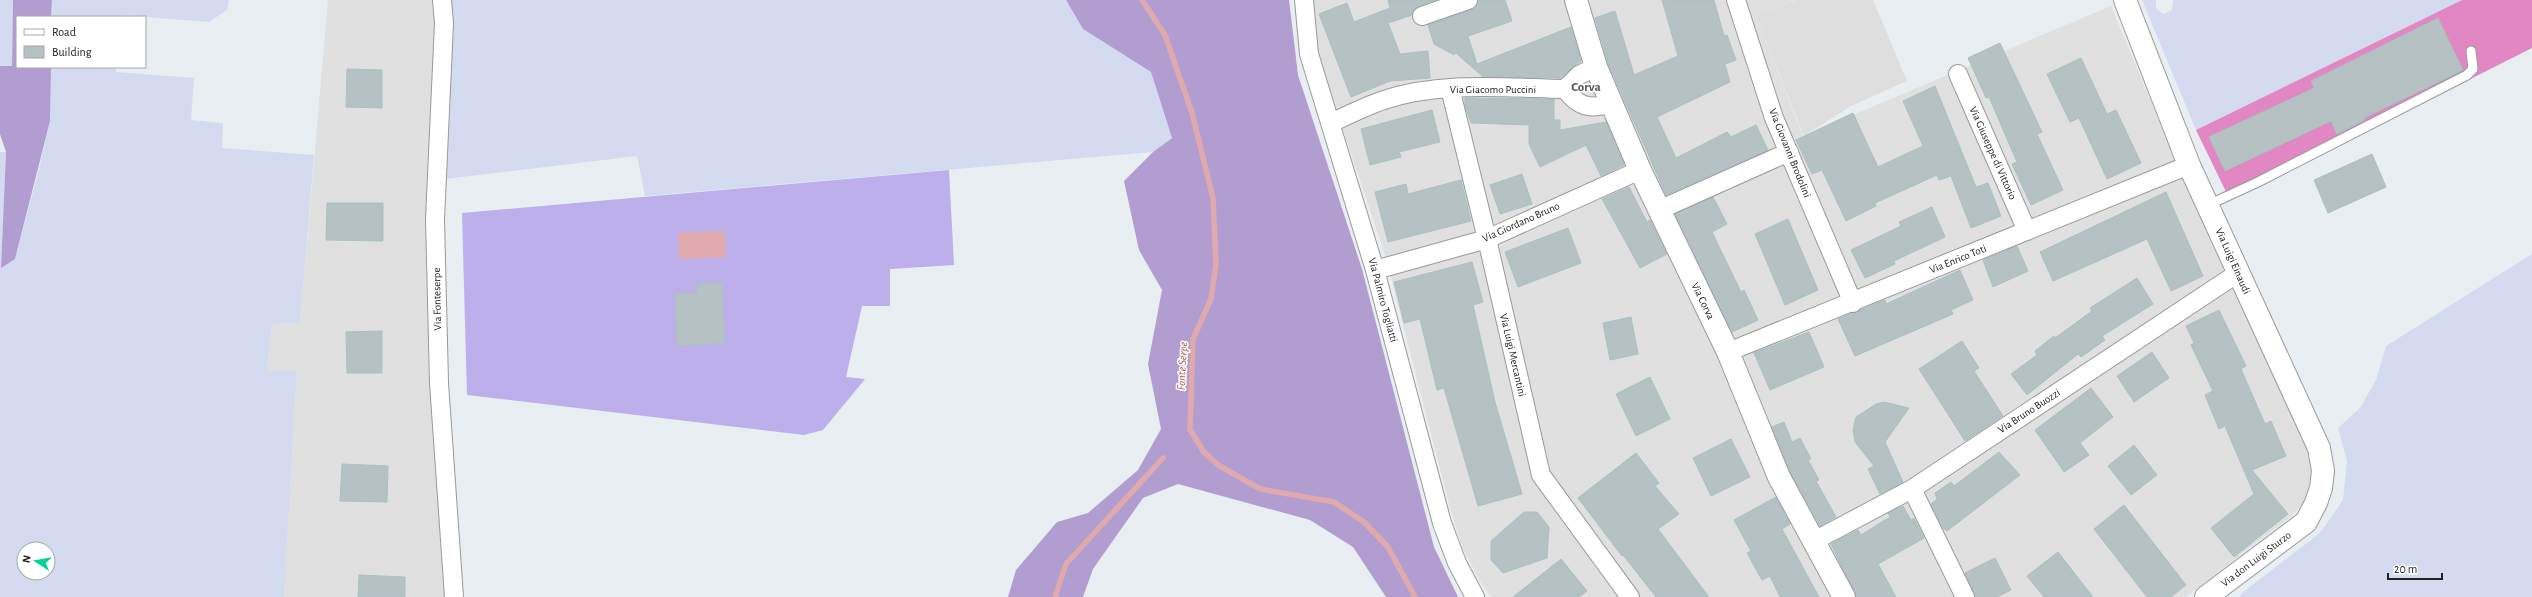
<svg xmlns="http://www.w3.org/2000/svg" width="2532" height="597" viewBox="0 0 2532 597" font-family="'Alegreya Sans',sans-serif">
<style>
.residential{fill:#dfe0df}
.farmland{fill:#d4dbf0;fill-rule:evenodd}
.grass{fill:#bcafeb;fill-rule:evenodd}
.forest{fill:#b29dd1}
.pitch{fill:#e187c4}
.parking{fill:#dedede}
.water{fill:#dfa9ad}
.lines{fill:none;stroke-linecap:round;stroke-linejoin:round}
.stream{stroke:#dfa9ad;stroke-width:5.5}
.building{fill:#b5c1c3;stroke:#aac0c4}
.service-casing{stroke:#999;stroke-width:11}
.minor-casing{stroke:#999;stroke-width:20}
.tertiary-casing{stroke:#999;stroke-width:24}
.service{stroke:#fff;stroke-width:9}
.minor{stroke:#fff;stroke-width:18}
.tertiary{stroke:#fff;stroke-width:22}
.labels{text-anchor:middle;dominant-baseline:central;stroke-width:3;stroke-linejoin:round;paint-order:stroke}
.street-label{font-size:11px;fill:#222;stroke:#fff}
.water-label{font-size:12px;font-style:italic;fill:#ac5c49;stroke:#fff}
.quarter-label{font-size:13px;font-weight:bold;fill:#555;stroke:#fff}
</style>
<rect width="100%" height="100%" fill="#e9eef2"/>
<path class="residential" d="M328,0H442L435,219L454,597H284L297,371H267L272,324L300,323Z
M1310,0H1795L1756,16L1803,136L2111,6L2177,164L2308,447L2311,470L2309,487L2304,502L2292,516L2186,597H1491L1481,583L1462,546L1450,508L1386,258L1318,55Z"/>
<path class="farmland" d="M0,0H13L12,67L0,66Z
M52,0H229L227,10L209,22L120,15V17H51Z
M442,0H1066L1083,29L1151,72L1172,138L1153,152L645,196L637,156L436,180Z
M2142,0H2156V8L2163,14L2172,10L2173,0H2462L2196,130Z
M51,67H116V72L194,78L191,120L223,123L222,148L314,155L300,323L272,324L267,371L297,370L284,597H0V152H6L1,267L15,259L38,173L50,121ZM24,549H48V573H24Z
M2532,254V597H2240L2243,592L2320,533L2343,500L2347,461L2338,428L2360,408L2376,380L2386,346Z"/>
<path class="grass" d="M949,170L954,265L890,269V306H862L846,377L865,379L823,430L804,435L467,395L462,213ZM722,283L725,343L677,345L675,294L697,293V284Z"/>
<path class="forest" d="M13,0H52L51,17H17V67H51L50,121L15,259L1,268L6,152L0,134V66H12Z
M1066,0H1289L1298,75L1362,269L1434,547L1458,597H1386L1353,547L1310,520L1178,484L1143,498L1093,569L1083,597H1008L1016,570L1057,522L1088,513L1138,470L1161,429L1148,364L1162,290L1139,250L1124,181L1153,152L1172,138L1151,72L1083,29Z"/>
<path class="pitch" d="M2462,0H2532V48L2230,200L2196,130Z"/>
<path class="parking" d="M1796,0H1873L1907,81L1851,106L1804,136L1756,16Z"/>
<path class="water" d="M725,231L726,257L679,259L678,233Z"/>
<g class="lines">
<path class="stream" d="M1142,0L1165,35L1192,113L1213,198L1216,264L1211,299L1193,339L1190,429L1203,451L1218,465L1260,489L1334,502L1364,522L1388,547L1415,597
M1055,597L1066,564L1163,458"/>
</g>
<path class="building" d="M1388,0H1436L1418,6L1412,15L1388,23L1400,54L1428,51L1430,78L1390,81L1351,97L1319,14L1347,3L1354,22L1390,8Z
M1478,0H1505L1512,21L1468,36L1477,64L1571,27L1581,61L1560,78L1483,77L1456,53L1454,55L1434,44L1428,25L1471,10L1476,7Z
M1662,0H1714L1724,36L1727,35L1736,60L1725,64L1730,82L1657,117L1676,158L1727,132L1731,137L1756,125L1768,150L1666,195L1608,63L1595,18L1615,11L1634,75L1678,56Z
M2438,18L2463,70L2364,118L2365,120L2337,134L2331,121L2225,171L2209,137L2314,88L2311,81Z
M2000,43L2042,132L2037,134L2063,190L2031,205L2012,164L2017,162L1989,97L1986,98L1968,58Z
M2081,58L2107,114L2116,110L2141,163L2107,179L2079,118L2070,122L2047,74Z
M347,69L382,70V108L346,107Z
M1935,86L1976,187L1988,183L2001,216L1971,228L1951,176L1939,180L1937,175L1875,203L1876,206L1846,221L1822,170L1812,174L1796,140L1853,113L1878,167L1923,146L1903,101Z
M1465,98L1554,99V120H1560V130L1606,122L1624,165L1601,176L1586,145L1540,167L1529,144V125L1471,123L1465,106Z
M1432,110L1440,142L1399,152L1401,157L1370,165L1361,129Z
M2372,154L2386,187L2328,213L2314,180Z
M1522,174L1532,204L1500,214L1490,185Z
M1461,180L1471,221L1388,242L1375,192L1406,184L1408,194Z
M1629,187L1647,222L1650,220L1667,254L1640,268L1602,199Z
M2166,192L2203,276L2171,291L2147,239L2053,281L2040,252Z
M1713,197L1727,224L1712,232L1741,292L1744,290L1758,320L1732,332L1675,214Z
M327,203H383V241L326,240Z
M1932,207L1945,237L1894,261L1895,264L1865,278L1851,250L1901,226L1899,222Z
M1788,219L1818,290L1785,305L1755,234Z
M1568,228L1581,263L1518,287L1505,252Z
M2017,246L2028,271L1993,287L1983,260Z
M1472,262L1483,302L1473,305L1495,402L1522,494L1478,506L1444,388L1437,390L1420,319L1404,323L1394,282Z
M1960,270L1973,300L1951,310L1953,314L1855,356L1838,319L1885,300L1886,304Z
M2137,278L2153,304L2102,336L2105,340L2081,357L2078,354L2027,395L2011,374L2037,355L2035,351L2054,336L2055,338L2092,311L2090,308Z
M722,283L725,343L677,346L675,294L697,293V284Z
M2219,310L2246,366L2241,369L2265,424L2271,421L2286,456L2252,470L2288,514L2234,557L2211,528L2254,494L2225,426L2219,429L2205,395L2213,391L2191,345L2194,343L2186,326Z
M1631,317L1638,354L1610,360L1603,323Z
M382,331V373H347L346,332Z
M1809,332L1824,367L1770,390L1754,353Z
M1962,341L1979,368L1974,371L2003,416L1965,441L1919,369Z
M2152,352L2169,378L2134,402L2117,376Z
M1650,377L1670,419L1636,436L1616,394Z
M2091,388L2113,417L2080,443L2089,455L2064,472L2035,430Z
M1884,402L1909,408L1885,442L1903,482L1880,494L1868,469L1874,466L1855,442L1853,430L1856,417L1876,404Z
M1784,422L1792,442L1800,438L1811,459L1808,460L1819,480L1816,481L1836,517L1820,526L1790,472L1772,427Z
M1731,439L1750,477L1711,496L1693,458Z
M2134,445L2157,475L2131,495L2108,466Z
M1999,452L2020,475L1947,531L1943,528L1931,504L1937,499L1935,493L1951,482L1954,486Z
M1636,453L1659,483L1655,486L1679,514L1658,529L1709,597H1656L1623,555L1622,556L1578,498Z
M342,464L388,466L387,502L340,501Z
M1776,497L1790,524L1782,529L1819,597H1780L1770,576L1762,580L1747,553L1751,551L1734,520Z
M2124,505L2186,585L2171,597H2147L2094,529Z
M1903,506L1911,520L1914,518L1924,538L1878,564L1896,597H1856L1831,544L1858,530L1861,535L1890,517L1888,513Z
M1524,512H1537L1549,527L1547,558L1503,573L1491,560V541Z
M2058,552L2093,597H2044L2027,576Z
M1995,558L2011,590L1997,597H1975L1965,573Z
M1561,559L1587,591L1579,597H1513Z
M359,575L405,577V597H358Z"/>
<g class="lines">
<g class="service-casing">
<path id="service" d="M2208,205L2258,182L2467,75L2473,69L2471,51"/>
</g>
<g class="minor-casing">
<path id="minor" d="M442,0L444,23L435,219L439,383L454,597
M1304,0L1309,54L1375,270L1442,523L1457,563L1475,597
M1736,0L1774,118L1853,303
M1422,16L1468,0
M1958,74L2027,231
M1450,88L1487,239L1541,475L1630,597
M1565,89C1578,107 1590,110 1611,103
M1565,89L1579,75L1596,67
M1331,123C1348,115 1366,106 1384,100C1441,81 1506,88 1565,89
M1659,210L1789,152
M1375,270L1487,239L1640,170
M1728,352L2189,165
M1912,489L1965,597
M1814,541L1912,489L2238,273"/>
</g>
<g class="tertiary-casing">
<path id="tertiary" d="M1576,0L1596,67L1640,170L1728,352L1779,477L1844,597
M2125,0L2189,165L2319,448L2323,471L2321,488L2316,503L2306,522L2206,597"/>
</g>
<use href="#service" class="service"/>
<use href="#minor" class="minor"/>
<use href="#tertiary" class="tertiary"/>
</g>
<g class="labels">
<g class="street-label">
<text x="1493" y="89">Via Giacomo Puccini</text>
<text transform="translate(1790 153) rotate(68)">Via Giovanni Brodolini</text>
<text transform="translate(1993 153) rotate(66)">Via Giuseppe di Vittorio</text>
<text transform="translate(1521 222) rotate(-24)">Via Giordano Bruno</text>
<text transform="translate(1958 259) rotate(-22)">Via Enrico Toti</text>
<text transform="translate(2233 261) rotate(66)">Via Luigi Einaudi</text>
<text transform="translate(437 299) rotate(-91)">Via Fonteserpe</text>
<text transform="translate(1383 300) rotate(75)">Via Palmiro Togliatti</text>
<text transform="translate(1703 301) rotate(64)">Via Corva</text>
<text transform="translate(1513 355) rotate(77)">Via Luigi Mercantini</text>
<text transform="translate(2029 411) rotate(-33)">Via Bruno Buozzi</text>
<text transform="translate(2256 559) rotate(-37)">Via don Luigi Sturzo</text>
</g>
<g class="water-label">
<text transform="translate(1182 366) rotate(-87)">Fonte Serpe</text>
</g>
<g class="quarter-label">
<text x="1586" y="87">Corva</text>
</g>
</g>
<rect x="16" y="16" width="130" height="52" fill="#ffffff" stroke="#a7a7a7"/>
<rect x="24" y="29" width="20" height="6" fill="#ffffff" stroke="#a7a7a7"/>
<text x="52" y="36" font-size="12" fill="#222222">Road</text>
<rect x="24" y="46" width="20" height="12" fill="#b5c1c3" stroke="#a7a7a7"/>
<text x="52" y="56" font-size="12" fill="#222222">Building</text>
<g transform="translate(36 561) rotate(282)"><circle r="19" fill="#ffffff" stroke="#a7a7a7"/>
<path d="M0-3L7 15L0 10L-7 15Z" fill="#00d394"/>
<text y="-6" font-size="11" font-weight="bold" text-anchor="middle" fill="#222222">N</text>
</g>
<path d="M2388 573v6h54v-6" fill="none" stroke="#222222" stroke-width="2"/>
<text x="2394" y="573" font-size="12" fill="#222222" stroke="#ffffff" stroke-width="3" paint-order="stroke">20 m</text>
</svg>
